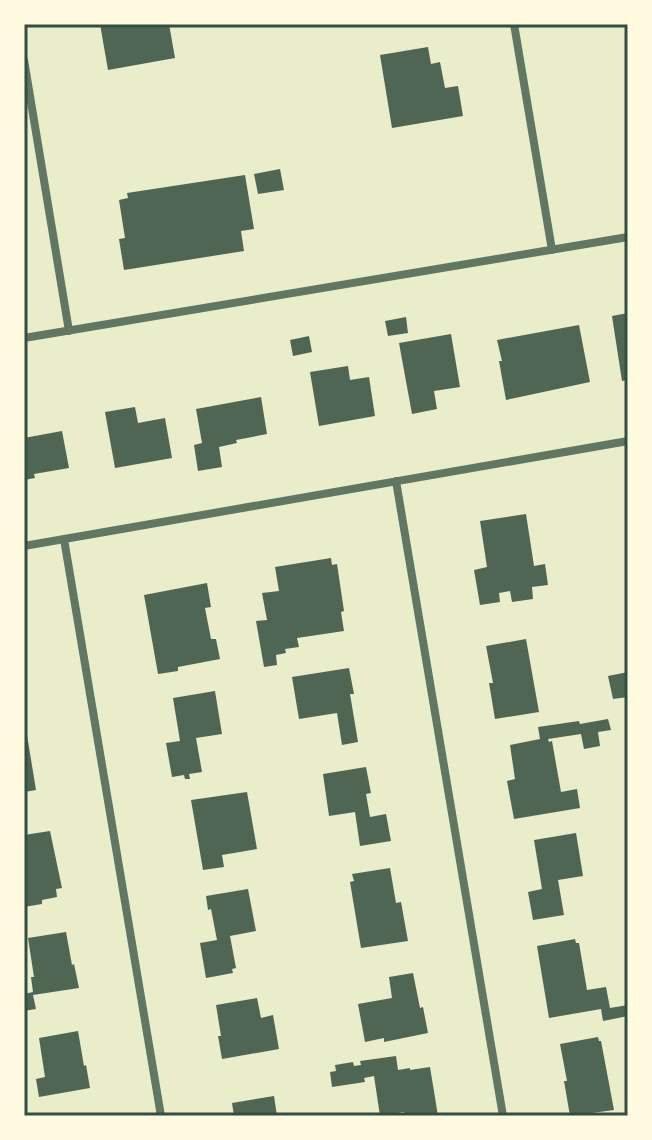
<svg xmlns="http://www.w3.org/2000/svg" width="652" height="1140" viewBox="0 0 652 1140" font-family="'PT Sans Narrow',sans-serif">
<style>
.building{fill:#4f6655}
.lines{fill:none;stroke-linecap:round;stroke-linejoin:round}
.minor{stroke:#617663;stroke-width:8}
.neatline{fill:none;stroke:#344e41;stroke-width:3}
</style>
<rect width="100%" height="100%" fill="#e9edc9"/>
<path class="building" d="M100,24H169L175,58L108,70Z
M428,47L431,64L440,62L445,88L458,86L463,116L392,128L380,55Z
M280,169L284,190L258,194L254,174Z
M245,175L254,229L241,231L244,251L124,270L119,239L125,238L119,200L128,198L127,193Z
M628,313V380L622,381L612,316Z
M406,317L408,333L388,336L385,321Z
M579,325L590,382L506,400L499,361H502L497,340Z
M451,334L460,387L434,391L437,409L412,414L399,343Z
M309,336L312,352L293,356L290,340Z
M348,366L350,380L369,377L375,416L319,426L310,372Z
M261,397L267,434L236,440L237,443L219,447L222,467L198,471L194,445L202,443L196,409Z
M135,407L138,423L165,418L172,458L115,468L105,412Z
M62,431L69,468L34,474L35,478L24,480V438Z
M526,514L534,566L545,564L548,585L532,587L533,599L512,602L510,591L499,593L500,602L480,605L474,570L487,567L480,521Z
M331,558L332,565L337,564L344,611L341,612L344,631L297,638L299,647L285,649L286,653L276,655L277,665L264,667L256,621L267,620L262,593L279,591L275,567Z
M207,583L211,607L205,608L211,639H216L220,659L178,667V671L158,674L144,595Z
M526,639L539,712L495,719L489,683H493L486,646Z
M349,668L354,694H350L358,742L342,745L337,713L299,719L292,677Z
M628,672V697L613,699L608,676Z
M215,691L222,734L196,738L202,772L189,774L190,779H185L184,775L172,777L166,743L180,741L173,698Z
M608,719L611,730L598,732L600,746L584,749L581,734L548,739L549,742L552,741L561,792L577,789L580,808L514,819L507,781L515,779L510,745L540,739L538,727L579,721L580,724Z
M24,735H27L36,790L24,792Z
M366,767L371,793L366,794L370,817L386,814L391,841L360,846L355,812L329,816L323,774Z
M247,792L257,849L222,855L224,867L203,870L191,800Z
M50,831L62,888L56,889L57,897L42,900V904L24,907V835Z
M576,833L583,876L558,880L564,915L533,920L528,892L542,889L534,840Z
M390,868L396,903L401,902L408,941L361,948L350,882L354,881L352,874Z
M248,889L256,931L230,936L236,968L232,969L233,973L206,978L200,943L217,940L211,909L208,910L206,896Z
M66,932L72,965L74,964L79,988L33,995L36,1009L24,1011V994L33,992L31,977H34L28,938Z
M575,939L576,943H579L587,990L606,987L610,1008L628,1005V1016L603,1021L601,1009L549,1018L537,946Z
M413,973L420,1008L423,1007L428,1033L384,1042V1038L365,1042L358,1004L392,998L389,977Z
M257,998L261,1018L273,1015L279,1049L222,1059L218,1036H221L216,1005Z
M78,1031L84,1066L86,1065L90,1088L39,1097L36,1079L45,1077L39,1038Z
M598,1037L599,1041H601L614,1110L570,1116L564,1081H567L560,1044Z
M396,1056L398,1070L410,1068V1070L430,1067L438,1116H405L404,1112L380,1116L374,1076L364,1078L365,1082L332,1087L330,1072L336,1071L335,1065L353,1062L354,1066L361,1065L360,1061Z
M274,1096L277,1116H234L232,1103Z"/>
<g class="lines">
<path class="minor" d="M514,24L552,250
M24,60L69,331
M24,338L628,237
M396,481L503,1116
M64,539L161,1116
M24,546L628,441"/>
</g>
<rect width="652" height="1140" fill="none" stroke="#fefae0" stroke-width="52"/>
<rect x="26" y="26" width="600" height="1088" class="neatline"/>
</svg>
